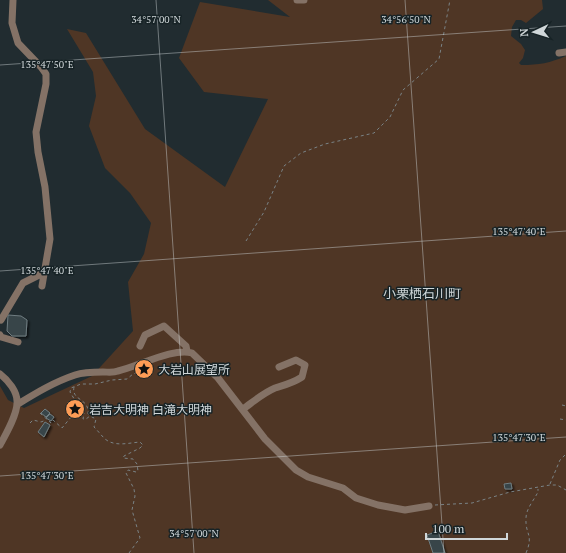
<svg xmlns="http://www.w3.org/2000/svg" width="566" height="553" viewBox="0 0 566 553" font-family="'PT Serif','Noto Sans JP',serif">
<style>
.green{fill:#4f3625}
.building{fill:#384448;stroke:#6f7d81;filter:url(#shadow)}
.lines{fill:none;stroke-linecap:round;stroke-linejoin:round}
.path{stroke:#7a8386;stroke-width:1;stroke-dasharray:3 3;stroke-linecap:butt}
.minor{stroke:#847266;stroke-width:7}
.ticks{fill:none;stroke:#d0d7d9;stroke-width:1;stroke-opacity:0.45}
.labels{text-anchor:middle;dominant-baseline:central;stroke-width:3;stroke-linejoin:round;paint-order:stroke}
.poi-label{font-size:12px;fill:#d0d7d9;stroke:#172326;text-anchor:start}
.neighbourhood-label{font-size:13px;fill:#d0d7d9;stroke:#172326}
.ticks-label{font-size:10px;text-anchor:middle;fill:#d0d7d9;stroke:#172326;stroke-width:3;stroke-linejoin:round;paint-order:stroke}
</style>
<defs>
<filter id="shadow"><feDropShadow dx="2" dy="2" stdDeviation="1" flood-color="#0009"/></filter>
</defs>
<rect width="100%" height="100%" fill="#212c30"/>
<path class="green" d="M268,0H542L543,9L526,23L521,20H516L512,27L511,36L521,44L525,50L523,58L519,63L521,65C539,65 550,63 566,56V553H0V386L8,400L24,408L92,376L133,331L128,282L144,254L151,223L130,193L105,168L89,126L96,96L93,72L67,29L86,33L145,129L225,187L268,99L204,92L179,58L200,2L290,17Z"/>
<path class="building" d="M8,315L21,316L27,320L26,336H12L7,331Z
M45,409L50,413L46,417L41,413Z
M50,414L54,417L51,421L46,418Z
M45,422L50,425L44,437L38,432Z
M511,483L512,489H505L504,484Z
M438,531L445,553H433L427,535Z"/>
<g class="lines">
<path class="path" d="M246,241L264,212L284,166L301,153L325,144L374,133L390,117L403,90L439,59L450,0
M74,387C71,401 90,398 88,414L90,415
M562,405L566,406
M76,411L84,413L83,419H86L90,416L96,419L94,427C98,431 101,435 105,439C115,447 128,443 140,442L143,445L140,448L124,456L123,458L133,459L137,464L138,471L136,472L128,470L126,473L134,489L135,496L132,510L140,538L129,553
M40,413L51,423L53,420L62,428L76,411V402L70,392L71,388L81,384H95L112,380L127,379L133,374L140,372V370
M560,419L566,420
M30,423L33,420L41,422L46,420
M550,484L560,460L566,454
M435,505L472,503L510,492L550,485H557L566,490
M526,553C534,534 525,535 526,518C526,509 534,500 538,492V489"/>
<path class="minor" d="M13,0L12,23L18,43L41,67L46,74V84L36,132L38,152L45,187L50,239L42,286
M297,0H304
M559,53L566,52
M1,320L23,283L45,272
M0,335L1,337L18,342
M140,346L145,335L164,326L186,346L187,351
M0,374C8,380 18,392 17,403C17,415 6,434 0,445
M18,404C36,393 54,382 75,375C84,372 93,372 103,372C108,372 113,373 118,371C137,367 174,347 192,353L218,378L265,439L296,470L308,477L343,488L356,498L378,505L405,510L429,506
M243,409C253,402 263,393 275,388C285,385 293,383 302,377L305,365L296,360L279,367"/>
</g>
<path class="ticks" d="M156,0L194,553M405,0L444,553M0,65L566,26M0,271L566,231M0,476L566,437"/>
<defs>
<g id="sight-disc" transform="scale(1)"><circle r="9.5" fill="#fd9c56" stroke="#172326"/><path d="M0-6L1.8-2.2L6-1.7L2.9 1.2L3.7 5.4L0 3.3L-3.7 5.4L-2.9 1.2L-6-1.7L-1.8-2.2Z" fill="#111"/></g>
</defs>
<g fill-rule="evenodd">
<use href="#sight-disc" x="144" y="369"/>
<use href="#sight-disc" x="75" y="409"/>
</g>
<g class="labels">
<g class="poi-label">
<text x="158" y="369">大岩山展望所</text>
<text x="89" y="409">岩吉大明神 白滝大明神</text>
</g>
<g class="neighbourhood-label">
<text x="422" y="293">小栗栖石川町</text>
</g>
</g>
<g class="ticks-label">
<text x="156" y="23">34°57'00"N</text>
<text x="406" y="23">34°56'50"N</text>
<text x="47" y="68">135°47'50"E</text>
<text x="519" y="235">135°47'40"E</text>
<text x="47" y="274">135°47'40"E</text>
<text x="519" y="441">135°47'30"E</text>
<text x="47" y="479">135°47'30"E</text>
<text x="194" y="537">34°57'00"N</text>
</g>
<g transform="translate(534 32) rotate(266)" stroke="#172326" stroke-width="3" paint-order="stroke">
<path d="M0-3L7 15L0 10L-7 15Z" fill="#d0d7d9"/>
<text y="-6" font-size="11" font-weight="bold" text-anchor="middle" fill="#d0d7d9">N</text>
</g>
<path d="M426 533v6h81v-6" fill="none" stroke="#d0d7d9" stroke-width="2"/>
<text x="432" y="533" font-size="12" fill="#d0d7d9" stroke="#172326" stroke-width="3" paint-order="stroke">100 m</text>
</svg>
